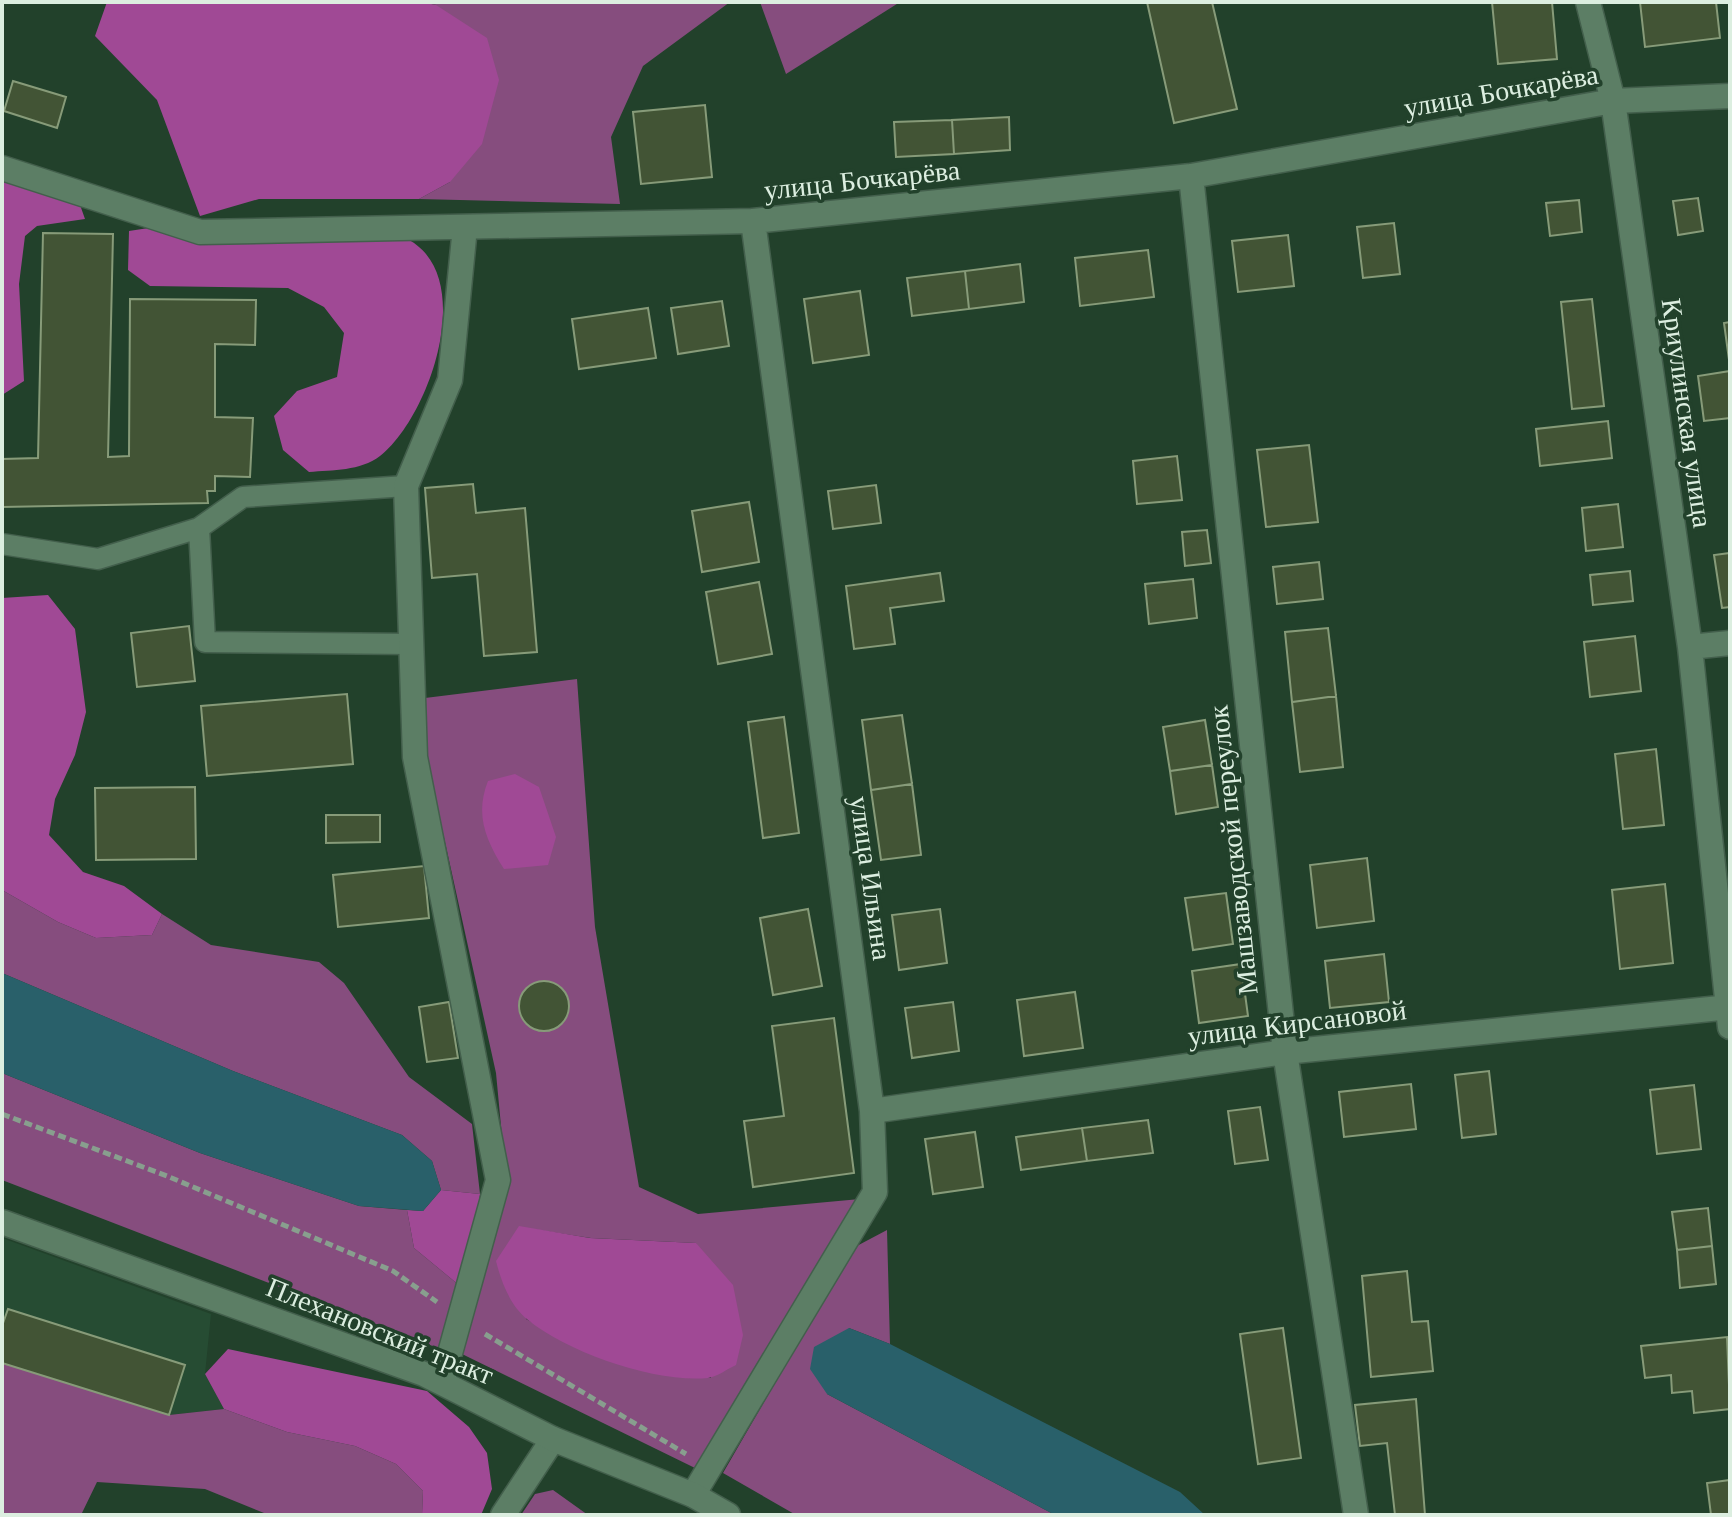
<svg xmlns="http://www.w3.org/2000/svg" width="1732" height="1517" viewBox="0 0 1732 1517" font-family="'Times New Roman',serif">
<style>
.built{fill:#264c33}
.green{fill:#864d7e;fill-rule:evenodd}
.forest{fill:#a04995}
.water{fill:#29606a}
.building{fill:#425435;stroke:#879b79;stroke-width:2}
.lines{fill:none;stroke-linecap:round;stroke-linejoin:round}
.lane-casing{stroke:#435f4c;stroke-width:23}
.street-casing{stroke:#435f4c;stroke-width:27}
.secondary-casing{stroke:#435f4c;stroke-width:27}
.path{stroke:#889f8e;stroke-width:5;stroke-dasharray:8 4;stroke-linecap:butt}
.lane{stroke:#5c7e65;stroke-width:20}
.street{stroke:#5c7e65;stroke-width:24}
.secondary{stroke:#5c7e65;stroke-width:24}
.labels{text-anchor:middle;dominant-baseline:central;stroke-width:7;stroke-linejoin:round;paint-order:stroke}
.street-label{font-size:28px;fill:#dceee0;stroke:#22412b}
</style>
<rect width="100%" height="100%" fill="#22412b"/>
<path class="built" d="M2,1238L211,1314L205,1374L224,1409L169,1415L2,1362Z"/>
<path class="green" d="M422,2H730L643,66L611,137L620,204L419,199L450,182L436,5Z
M760,2H900L786,74Z
M577,679L595,927L639,1187L698,1214L860,1199L695,1468L462,1354L506,1179L496,1073L426,756L425,698ZM519,1227L591,1238L696,1243L711,1378C638,1376 589,1354 526,1319Z
M2,890L58,922L96,938L152,935L162,914L211,945L319,962L344,983L409,1077L472,1124L480,1194L441,1190L432,1161L402,1135L233,1071L2,973Z
M2,1073L200,1153L359,1206L407,1210L414,1248L460,1286L443,1350L2,1180Z
M887,1230L890,1344L849,1328L827,1394L1055,1515H796L723,1473L853,1248Z
M2,1363L169,1415L224,1409L287,1432L355,1446L396,1464L423,1491L422,1515H269L205,1489L97,1482L81,1515H2Z
M553,1490L588,1515H521L535,1494Z"/>
<path class="forest" d="M107,2H422L436,5L487,38L499,80L482,144L450,182L419,199H259L200,216L157,100L95,36Z
M2,180L79,202L85,219L37,226L25,236L19,284L24,381L2,395Z
M155,227L403,237C480,270 431,416 380,456C360,471 333,470 309,472L283,450L274,416L297,391L337,377L344,333L324,307L288,288L150,286L128,270L129,231Z
M48,595L75,629L86,712L75,755L55,799L49,835L83,872L124,886L162,914L152,935L96,938L58,922L2,890V598Z
M515,774L539,787L556,837L548,865L504,869C485,839 475,814 488,781Z
M441,1190L480,1194L476,1231L460,1286L414,1248L407,1210L423,1211Z
M519,1226L590,1238L696,1243L733,1285L743,1335L736,1365C727,1369 717,1377 708,1378C655,1383 569,1353 528,1320C510,1306 501,1281 496,1261Z
M228,1349L427,1391L469,1427L487,1453L492,1489L481,1515H422L423,1491L396,1464L355,1446L287,1432L224,1409L205,1374Z"/>
<path class="water" d="M2,973L233,1071L402,1135L432,1161L441,1190L423,1211L359,1206L200,1153L2,1073Z
M849,1328L890,1344L1180,1492L1205,1515H1055L827,1394L810,1369L814,1347Z"/>
<path class="building" d="M1147,2H1212L1237,109L1174,123Z
M1492,2H1552L1557,59L1498,64Z
M1640,2H1716L1720,38L1645,47Z
M13,81L66,97L57,128L4,111Z
M705,105L712,177L641,184L633,112Z
M1009,117L1010,150L954,154L952,120Z
M952,120L954,154L896,157L894,122Z
M1698,198L1703,231L1678,235L1673,201Z
M1579,200L1582,232L1550,236L1546,203Z
M1394,223L1400,274L1363,278L1357,227Z
M43,233L113,234L108,457L129,456L130,299L256,300L255,345L215,344V417L253,418L250,477L215,476V491H207L208,503L2,507V459L38,458Z
M1288,235L1294,286L1238,292L1232,241Z
M1148,250L1154,297L1080,306L1075,258Z
M1020,264L1024,302L969,309L965,271Z
M965,271L969,309L912,316L907,278Z
M860,291L869,355L813,363L804,299Z
M1592,299L1604,406L1572,409L1561,302Z
M722,301L729,346L678,354L671,308Z
M648,308L656,358L579,369L572,319Z
M1730,322V367L1724,323Z
M1730,371V418L1704,421L1698,376Z
M1608,421L1612,458L1540,466L1536,429Z
M1309,445L1318,522L1266,527L1257,450Z
M1177,456L1182,500L1137,504L1133,461Z
M473,484L476,513L525,508L537,652L484,656L477,574L432,578L425,488Z
M876,485L881,523L833,529L828,491Z
M749,502L759,562L702,572L692,511Z
M1618,504L1623,547L1586,551L1582,508Z
M1207,530L1211,563L1185,566L1182,532Z
M1730,553V607L1722,608L1714,555Z
M1319,562L1323,599L1277,604L1273,567Z
M1630,571L1633,601L1593,605L1590,575Z
M940,573L944,601L890,608L895,644L854,649L846,586Z
M1193,579L1197,618L1149,624L1145,584Z
M759,582L772,654L718,664L706,592Z
M189,626L195,681L137,687L131,633Z
M1328,628L1336,696L1292,702L1285,632Z
M1635,636L1641,691L1590,697L1584,642Z
M347,694L353,764L207,776L201,706Z
M1336,696L1343,767L1300,772L1292,702Z
M902,715L912,784L871,790L862,720Z
M784,717L799,833L763,838L748,722Z
M1205,720L1212,765L1170,771L1163,727Z
M1656,749L1664,825L1623,829L1615,754Z
M1212,765L1218,807L1176,814L1170,771Z
M912,784L921,855L881,860L871,790Z
M195,787L196,859L96,860L95,788Z
M326,815H380V842L326,843Z
M1367,858L1374,921L1317,928L1310,865Z
M424,866L429,918L338,927L333,875Z
M1665,884L1673,963L1620,969L1612,890Z
M1226,893L1233,944L1193,950L1185,898Z
M808,909L822,986L773,995L760,918Z
M940,909L947,963L899,970L892,915Z
M1384,954L1389,1002L1330,1008L1325,961Z
M1241,964L1248,1016L1199,1023L1192,971Z
M519 1006a25 25 0 1 1 50 0a25 25 0 1 1-50 0Z
M1075,992L1083,1048L1024,1056L1017,1000Z
M449,1002L458,1058L427,1062L419,1007Z
M953,1002L959,1051L912,1058L905,1008Z
M834,1018L854,1173L753,1187L744,1121L784,1116L772,1026Z
M1489,1071L1496,1134L1462,1138L1455,1075Z
M1411,1084L1416,1129L1344,1137L1339,1092Z
M1694,1085L1701,1149L1657,1154L1650,1090Z
M1260,1107L1268,1160L1235,1164L1228,1111Z
M1148,1120L1153,1153L1087,1161L1082,1128Z
M1082,1128L1087,1161L1021,1170L1016,1137Z
M975,1132L983,1187L933,1194L925,1139Z
M1708,1208L1712,1246L1677,1250L1672,1212Z
M1712,1246L1716,1284L1680,1288L1677,1250Z
M1407,1271L1412,1322L1428,1321L1433,1371L1371,1377L1362,1276Z
M8,1309L185,1365L169,1415L2,1363V1326Z
M1283,1328L1301,1458L1258,1464L1240,1334Z
M1727,1337L1730,1409L1694,1413L1692,1391L1672,1393L1671,1375L1645,1378L1641,1346Z
M1416,1399L1425,1515H1395L1387,1443L1360,1446L1355,1405Z
M1730,1480V1515H1711L1707,1483Z"/>
<g class="lines">
<g class="lane-casing">
<path id="lane" d="M199,528L205,642L411,644
M2,544L98,559L199,528L243,497L406,486"/>
</g>
<g class="street-casing">
<path id="street" d="M1588,2L1613,101L1690,647L1730,1027
M2,168L200,232L753,221L1191,176L1613,101L1730,96
M1191,176L1285,1052L1356,1515
M1690,647L1730,643
M872,1111L1285,1052L1730,1007
M442,1382L498,1180L415,757L406,486L450,380L465,227
M693,1495L875,1192L872,1111L753,221
M503,1515L553,1439"/>
</g>
<g class="secondary-casing">
<path id="secondary" d="M2,1222L424,1374L553,1439L693,1495L728,1515"/>
</g>
<path class="path" d="M2,1114L167,1176L393,1271L437,1302
M485,1334L686,1454"/>
<use href="#lane" class="lane"/>
<use href="#street" class="street"/>
<use href="#secondary" class="secondary"/>
</g>
<g class="labels">
<g class="street-label">
<text transform="translate(1501 91) rotate(-10)">улица Бочкарёва</text>
<text transform="translate(862 180) rotate(-6)">улица Бочкарёва</text>
<text transform="translate(1687 413) rotate(82)">Криулинская улица</text>
<text transform="translate(1233 850) rotate(-96)">Машзаводской переулок</text>
<text transform="translate(871 878) rotate(82)">улица Ильина</text>
<text transform="translate(1297 1023) rotate(-7)">улица Кирсановой</text>
<text transform="translate(380 1331) rotate(22)">Плехановский тракт</text>
</g>
</g>
<rect width="1732" height="1517" fill="none" stroke="#dceee0" stroke-width="8"/>
</svg>
